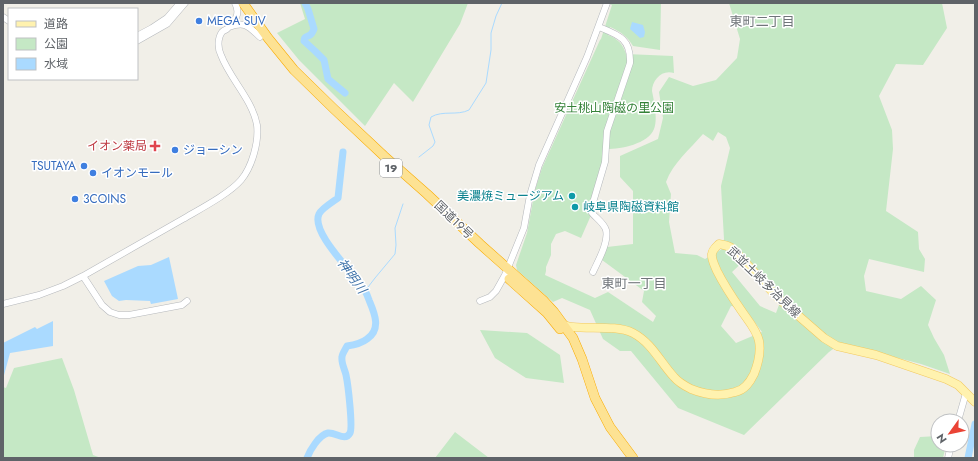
<svg xmlns="http://www.w3.org/2000/svg" width="978" height="461" viewBox="0 0 978 461" font-family="Jost,'Noto Sans JP',sans-serif">
<style>
.green{fill:#c5e8c5;fill-rule:evenodd}
.water{fill:#aadaff}
.lines{fill:none;stroke-linecap:round;stroke-linejoin:round}
.stream{stroke:#aadaff;stroke-width:1}
.river{stroke:#aadaff;stroke-width:7}
.minor-casing{stroke:#b5b8bc;stroke-width:7}
.major-casing{stroke:#f2c960;stroke-width:9}
.highway-casing{stroke:#f9ab00;stroke-width:10}
.minor{stroke:#fff;stroke-width:6}
.major{stroke:#fff2af;stroke-width:8}
.highway{stroke:#fde293;stroke-width:9}
.shop-dot{fill:#3f7fe0;stroke:#fff;stroke-width:1.5}
.health-dot{fill:#e0444e;stroke:#fff;stroke-width:1.5}
.culture-dot{fill:#0f9aa8;stroke:#fff;stroke-width:1.5}
.labels{text-anchor:middle;dominant-baseline:central;stroke-width:3;stroke-linejoin:round;paint-order:stroke}
.shield{fill:#fff;stroke:#8f9295;stroke-width:1}
.shield-label{font-size:11px;font-weight:bold;fill:#5f6368}
.shop-label{font-size:12px;fill:#366cbe;stroke:#fff;text-anchor:start}
.park-label{font-size:12px;fill:#348238;stroke:#fff}
.health-label{font-size:12px;fill:#be3a42;stroke:#fff;text-anchor:end}
.culture-label{font-size:12px;fill:#0d838f;stroke:#fff;text-anchor:end}
.street-label{font-size:12px;fill:#5f6368;stroke:#fff}
.neighbourhood-label{font-size:13px;fill:#70757a;stroke:#fff}
.water-label{font-size:13px;font-style:italic;fill:#4174aa;stroke:#fff}
</style>
<rect width="100%" height="100%" fill="#f1efe8"/>
<path class="green" d="M300,3H468L460,24L413,102L394,83L365,126L299,60L277,33L305,19Z
M607,3H661L660,50L633,46C627,36 621,32 610,27L608,35C618,39 623,44 626,54L673,56L674,73C662,69 652,80 652,91C654,101 658,119 654,129C648,144 621,149 607,149L592,213L581,238L565,231L556,234L551,244V255L546,267V271L545,275L595,298L608,292L653,322L656,316L642,302L644,291L602,260L607,247L633,244V191L620,177V156L658,139L663,118L659,92L669,77L693,86L716,80L737,58L740,39L729,3H942L947,28L923,65L896,64L879,96L892,130L893,149L886,211L918,232L919,249L925,259L924,272L869,259L864,276L866,291L901,299L921,286L936,300L928,325L934,338L944,355L950,374L921,364L841,343L829,352L744,435L678,408L631,351H620L603,339L590,310L562,298L553,302L517,270L516,265L527,233L535,190L542,168L600,40L601,39L612,5ZM718,132L726,137L730,148L721,186L724,239L722,249L705,259L697,255L675,253L669,222L671,194L666,182C673,163 690,149 703,134L713,141ZM746,259L782,297L776,313L760,306L732,272ZM731,306L744,308L762,332L736,343L721,326Z
M480,330L527,333L560,355L564,383L526,378L495,358Z
M62,358L74,390L93,455L101,458H3V387L6,388L14,368Z
M455,432L489,458H435Z
M938,436V445H946L943,458H914V450L920,437Z"/>
<path class="water" d="M632,22L643,25L645,32L644,37L640,38L630,29Z
M169,257L178,299L151,304L150,301L126,300L119,301L112,296L104,281L138,266L151,265Z
M53,321V346L10,353L3,379V343L35,327L37,329Z"/>
<g class="lines">
<path class="stream" d="M419,157L433,146L435,142L429,125L431,117C443,110 457,116 469,110L486,83L491,50V33L496,16L502,3
M365,291L375,278L395,254L396,245L395,228L403,204"/>
<path class="river" d="M305,3L308,9L314,29C313,31 312,34 310,35C307,37 304,36 304,41L315,51L324,60L328,79L345,93
M307,458C310,450 319,435 328,433C336,432 345,442 350,433C353,427 348,384 346,375C345,370 341,363 342,357C342,354 345,350 347,346C354,345 362,343 367,339C382,329 374,312 369,300C368,297 367,294 365,291C356,275 310,233 319,214C321,209 334,201 338,198L343,152
M968,458L975,424"/>
<g class="minor-casing">
<path id="minor" d="M3,17L9,21
M229,27C245,21 248,26 260,37
M137,36L152,28L167,18L180,3
M137,41L167,24L185,3
M593,272C598,261 609,242 606,230C604,223 596,218 592,213V206L605,162L607,131L630,63C631,39 619,35 599,27
M83,276C116,257 150,238 183,219C200,209 229,194 241,180C252,167 259,142 257,125C252,99 230,79 221,55C218,49 217,39 222,32C223,31 225,30 227,29C235,21 241,14 235,3
M480,301L490,297L496,291L505,275L524,228L530,195L539,165L587,57L607,3
M3,304L39,295L63,286L83,276L102,305L110,312L119,315H129L182,305L187,301
M958,421L966,393
M948,458L951,445"/>
</g>
<g class="major-casing">
<path id="major" d="M561,324C565,325 569,327 573,327C591,329 617,325 633,333C652,343 660,362 674,377C679,383 685,386 691,389C706,395 720,397 735,392C745,390 750,382 754,374C758,364 761,352 759,341C757,330 747,319 741,310C732,297 724,285 717,271C715,266 711,259 712,254C712,250 716,247 719,244C724,245 728,245 733,249L778,298L824,338L837,346L876,355L946,379L958,385L975,402"/>
</g>
<g class="highway-casing">
<path id="highway" d="M243,3L268,38L294,70L335,110L384,156L427,194L480,244L543,300L554,312L573,338L582,359L595,398L610,427L633,458
M509,279L547,313L560,329"/>
</g>
<use href="#minor" class="minor"/>
<use href="#major" class="major"/>
<use href="#highway" class="highway"/>
</g>
<g class="shop-dot">
<circle cx="199" cy="21" r="4"/>
<circle cx="175" cy="150" r="4"/>
<circle cx="84" cy="166" r="4"/>
<circle cx="93" cy="173" r="4"/>
<circle cx="75" cy="199" r="4"/>
</g>
<path class="health-dot" d="M153 140h4v4h4v4h-4v4h-4v-4h-4v-4h4z"/>
<g class="culture-dot">
<circle cx="572" cy="196" r="4"/>
<circle cx="575" cy="207" r="4"/>
</g>
<g class="labels">
<rect class="shield" x="380" y="159" width="22" height="18" rx="3"/>
<g class="shield-label">
<text x="391" y="168">19</text>
</g>
<g class="shop-label">
<text x="207" y="21">MEGA SUV</text>
<text x="183" y="150">ジョーシン</text>
<text x="76" y="166" text-anchor="end">TSUTAYA</text>
<text x="101" y="173">イオンモール</text>
<text x="83" y="199">3COINS</text>
</g>
<g class="park-label">
<text x="614" y="108">安土桃山陶磁の里公園</text>
</g>
<g class="health-label">
<text x="147" y="146">イオン薬局</text>
</g>
<g class="culture-label">
<text x="564" y="196">美濃焼ミュージアム</text>
<text x="583" y="207" text-anchor="start">岐阜県陶磁資料館</text>
</g>
<g class="street-label">
<text transform="translate(454 220) rotate(44)">国道19号</text>
<text transform="translate(764 282) rotate(44)">武並土岐多治見線</text>
</g>
<g class="neighbourhood-label">
<text x="762" y="21">東町二丁目</text>
<text x="634" y="283">東町一丁目</text>
</g>
<g class="water-label">
<text transform="translate(352 276) rotate(54)">神明川</text>
</g>
</g>
<rect width="978" height="461" fill="none" stroke="#5f6368" stroke-width="8"/>
<rect x="8" y="8" width="130" height="72" fill="#ffffff" stroke="#bfc1c3"/>
<rect x="16" y="21" width="20" height="6" fill="#fff2af" stroke="#bfc1c3"/>
<text x="44" y="28" font-size="12" fill="#5f6368">道路</text>
<rect x="16" y="38" width="20" height="12" fill="#c5e8c5" stroke="#bfc1c3"/>
<text x="44" y="48" font-size="12" fill="#5f6368">公園</text>
<rect x="16" y="58" width="20" height="12" fill="#aadaff" stroke="#bfc1c3"/>
<text x="44" y="68" font-size="12" fill="#5f6368">水域</text>
<g transform="translate(950 433) rotate(237)"><circle r="19" fill="#ffffff" stroke="#bfc1c3"/>
<path d="M0-3L7 15L0 10L-7 15Z" fill="#ea4335"/>
<text y="-6" font-size="11" font-weight="bold" text-anchor="middle" fill="#5f6368">N</text>
</g>
</svg>
